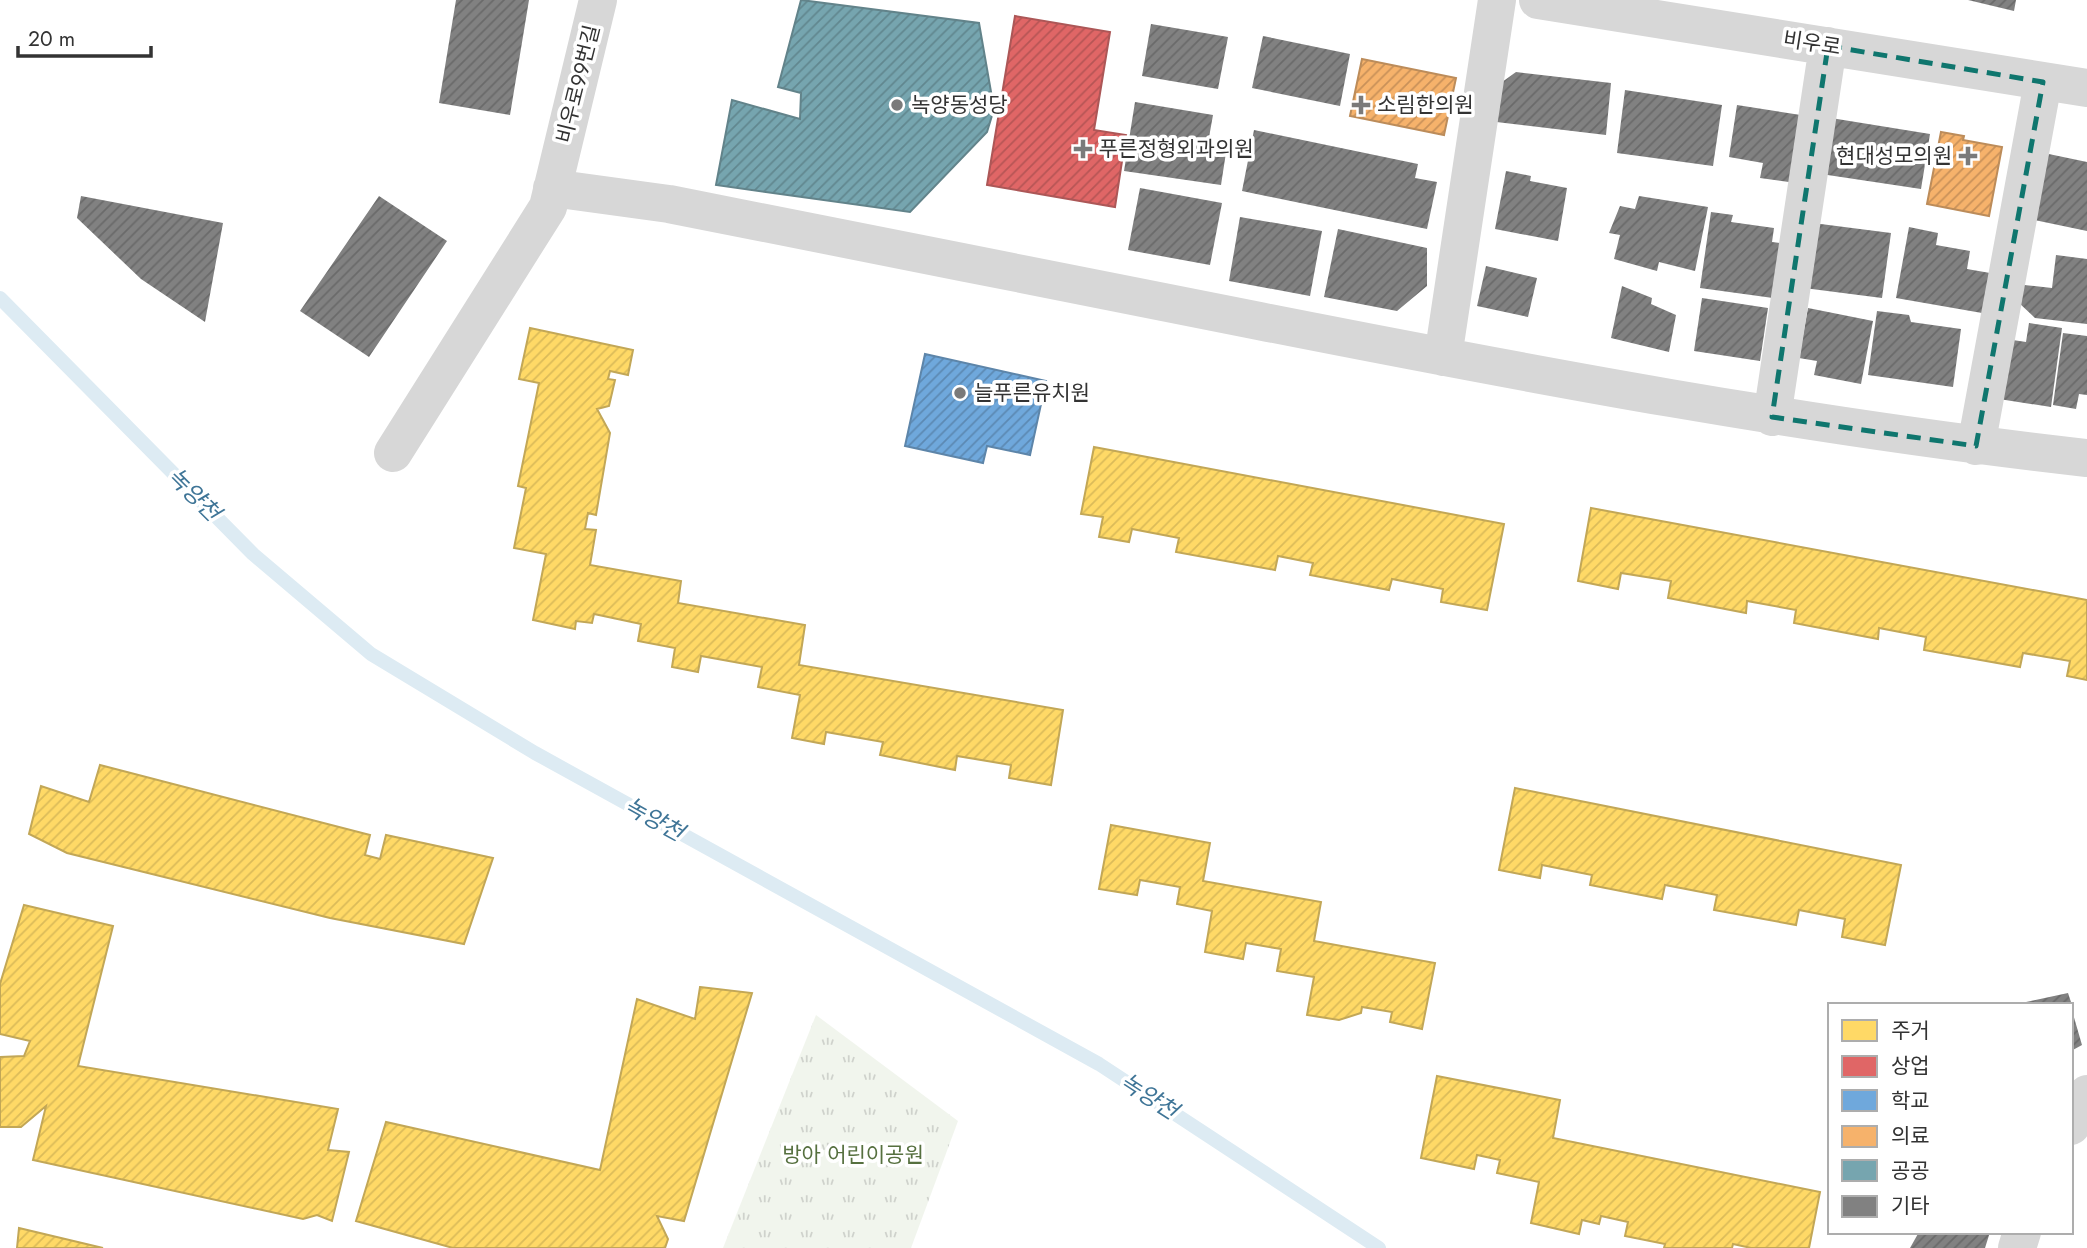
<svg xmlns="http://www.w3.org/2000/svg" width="2087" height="1248" viewBox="0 0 2087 1248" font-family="Jost,'Noto Sans KR',sans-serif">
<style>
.grass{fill:url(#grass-tufts)}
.homes{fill:url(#homes-hatch);stroke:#c2a757;stroke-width:2}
.shops{fill:url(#shops-hatch);stroke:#ac5757;stroke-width:2}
.schools{fill:url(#schools-hatch);stroke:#5d85a9;stroke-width:2}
.health{fill:url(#health-hatch);stroke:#bc8c5a;stroke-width:2}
.public{fill:url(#public-hatch);stroke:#62838a;stroke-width:2}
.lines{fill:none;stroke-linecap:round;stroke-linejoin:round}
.stream{stroke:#ddebf3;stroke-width:14}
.building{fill:url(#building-hatch)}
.minor{stroke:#d7d7d7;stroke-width:38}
.marked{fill:none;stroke:#0f766e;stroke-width:5;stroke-dasharray:14 9;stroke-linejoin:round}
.poi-dot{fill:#7a7a7a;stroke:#fff;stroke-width:2.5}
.labels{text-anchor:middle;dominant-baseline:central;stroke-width:7;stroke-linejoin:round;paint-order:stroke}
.street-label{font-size:21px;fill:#333;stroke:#fff}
.poi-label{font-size:21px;fill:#333;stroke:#fff;text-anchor:start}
.park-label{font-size:21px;fill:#56703f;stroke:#fff}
.water-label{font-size:23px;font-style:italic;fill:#3f7597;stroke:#fff}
</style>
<defs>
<pattern id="grass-tufts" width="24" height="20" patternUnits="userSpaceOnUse" patternTransform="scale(1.75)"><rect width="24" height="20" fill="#f1f5ed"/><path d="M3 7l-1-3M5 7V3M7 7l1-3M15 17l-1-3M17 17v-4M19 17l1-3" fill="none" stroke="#cfd2cc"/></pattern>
<pattern id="homes-hatch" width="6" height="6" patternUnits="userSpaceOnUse" patternTransform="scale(1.75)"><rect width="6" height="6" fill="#ffd966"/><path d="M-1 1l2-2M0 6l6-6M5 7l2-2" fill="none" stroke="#dbbb59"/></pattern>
<pattern id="shops-hatch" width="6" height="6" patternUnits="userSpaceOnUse" patternTransform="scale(1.75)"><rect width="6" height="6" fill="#e06666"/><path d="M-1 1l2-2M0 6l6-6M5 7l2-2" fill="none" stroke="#b65555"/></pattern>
<pattern id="schools-hatch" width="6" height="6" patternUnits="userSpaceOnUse" patternTransform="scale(1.75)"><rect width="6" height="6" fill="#6fa8dc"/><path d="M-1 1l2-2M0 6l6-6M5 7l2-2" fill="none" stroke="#5c89b3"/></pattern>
<pattern id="health-hatch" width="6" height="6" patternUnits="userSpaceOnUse" patternTransform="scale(1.75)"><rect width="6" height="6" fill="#f6b26b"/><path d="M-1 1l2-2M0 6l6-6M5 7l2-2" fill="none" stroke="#c89159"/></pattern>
<pattern id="public-hatch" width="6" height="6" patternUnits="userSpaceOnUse" patternTransform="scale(1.75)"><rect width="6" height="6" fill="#76a5af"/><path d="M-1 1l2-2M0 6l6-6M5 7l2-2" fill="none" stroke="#61878f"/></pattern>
<pattern id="building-hatch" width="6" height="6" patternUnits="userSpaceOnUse" patternTransform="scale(1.75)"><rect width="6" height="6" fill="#818181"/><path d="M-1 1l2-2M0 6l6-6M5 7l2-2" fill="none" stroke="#6a6a6a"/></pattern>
</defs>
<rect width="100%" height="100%" fill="#fff"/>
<path class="grass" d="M816,1015L958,1121L911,1248H723Z"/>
<path class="homes" d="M530,328L633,350L628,375L610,371L608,379L615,380L609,406L597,409L610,433L596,515L588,513L585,529L596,530L590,565L681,581L678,603L805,625L799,665L1063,710L1051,785L1009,778L1011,765L957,756L955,770L880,755L883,742L826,732L824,744L792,738L800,695L758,687L762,667L701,656L698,672L672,667L675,648L638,641L641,624L594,614L592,623L576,621L575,629L533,620L546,554L514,548L526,488L518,486L539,383L519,379Z
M1094,447L1504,524L1487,610L1441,602L1443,589L1392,579L1389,590L1310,575L1313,563L1278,556L1275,570L1176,552L1179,538L1132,529L1129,542L1099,537L1103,517L1081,514Z
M1591,508L2087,600V680L2067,676L2070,661L2023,653L2020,667L1924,650L1926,637L1879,628L1878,639L1794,623L1796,610L1747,601L1746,613L1668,598L1671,581L1621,573L1618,589L1578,581Z
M100,765L370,835L365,855L380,859L386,835L493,858L464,944L330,918L67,853L29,834L41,786L89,802Z
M1515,788L1901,865L1885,945L1842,937L1845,919L1799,910L1796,925L1714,910L1717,895L1665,885L1662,899L1590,885L1592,875L1542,865L1540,878L1499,870Z
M1111,825L1210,843L1203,881L1321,902L1314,941L1435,963L1422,1029L1390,1022L1392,1012L1362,1007L1361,1013L1339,1020L1307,1015L1314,977L1277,971L1281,949L1246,943L1243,959L1205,952L1212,911L1177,904L1180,887L1140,880L1137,895L1099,889Z
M24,905L113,926L78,1066L338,1109L328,1150L349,1152L332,1221L317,1215L303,1219L33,1160L46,1106L21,1127H0V1057L24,1056L30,1041L0,1034V984Z
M700,987L752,993L684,1221L657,1216L668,1239L665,1248H453L356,1221L386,1122L600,1170L637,999L695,1019Z
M1437,1076L1560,1100L1553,1138L1820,1192L1809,1248H1751L1733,1244L1732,1248H1664L1665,1244L1625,1236L1628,1222L1601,1216L1599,1224L1582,1220L1579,1234L1531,1223L1539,1182L1497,1173L1500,1160L1477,1155L1474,1169L1421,1158Z
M19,1228L103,1248H17Z"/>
<path class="shops" d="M1015,16L1110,32L1094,130L1126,135L1115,207L987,185Z"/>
<path class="schools" d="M925,354L1046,381L1030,455L987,446L983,463L905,446Z"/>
<path class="health" d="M1362,59L1456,78L1444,135L1350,116Z
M1941,132L1964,136L1963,140L2002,147L1989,216L1927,204Z"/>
<path class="public" d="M801,0L979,23L994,109L987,132L910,212L716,185L732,100L800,119L801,93L778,87Z"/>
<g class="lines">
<path class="stream" d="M0,298L253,554L371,654L535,753L1099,1064L1379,1248"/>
</g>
<path class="building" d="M456,0H529L510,115L439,103Z
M1968,0H2016L2014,11Z
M1151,24L1228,37L1218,89L1142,76Z
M1263,36L1350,54L1340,106L1252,88Z
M1516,72L1611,83L1606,135L1488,121L1491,90Z
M1625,90L1722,105L1713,166L1617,153Z
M1135,102L1213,115L1208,143L1227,146L1221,185L1124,171Z
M1737,105L1807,116L1796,183L1760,178L1763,163L1729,157Z
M1831,118L1930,134L1921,189L1821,174Z
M1254,130L1418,164L1415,178L1437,182L1427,229L1242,191Z
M2044,153L2087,162V231L2030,219Z
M1506,171L1531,176L1530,181L1567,188L1558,241L1495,229Z
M1140,188L1222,203L1210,265L1128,250Z
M81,196L223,223L205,322L141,279L77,218Z
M379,196L447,241L369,357L300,311Z
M1639,196L1708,207L1695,271L1659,262L1657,271L1614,259L1620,235L1609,233L1620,206L1635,209Z
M1711,212L1733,215L1731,222L1774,228L1772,242L1780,243L1773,298L1700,288Z
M1240,217L1322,231L1310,296L1229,281Z
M1813,223L1891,233L1882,298L1804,288Z
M1909,227L1938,233L1936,245L1970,251L1967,269L1990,273L1982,313L1896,298Z
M1338,229L1427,248V286L1397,311L1324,297Z
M2056,255L2087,259V324L2035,318L2018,302L2024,285L2052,288Z
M1486,266L1537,278L1528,317L1477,306Z
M1622,286L1652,298L1651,304L1676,315L1669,352L1611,338Z
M1702,298L1768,308L1760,361L1694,351Z
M1808,308L1873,321L1861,384L1814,375L1817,361L1799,358Z
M1877,311L1909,315L1911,322L1961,329L1953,387L1868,375Z
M2029,323L2062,328L2051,407L1999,399L2006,339L2026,342Z
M2063,333L2087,336V395L2079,394L2076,409L2053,405Z
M2068,993L2072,1005H2017V1004Z
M2071,1007L2082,1045L2071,1051Z
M1919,1232H1990L1985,1248H1910Z"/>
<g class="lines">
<path class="minor" d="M1538,0L2087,88
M552,188L669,204C866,243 1062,282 1259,321C1533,375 1808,427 2087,458
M1443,357L1497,0
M1772,417L1828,46
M1976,446L2043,82
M393,453L548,207L598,0
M2071,1126L2087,1094
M2017,1248L2022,1232"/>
</g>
<path class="marked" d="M1828,46L2043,82L1976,446L1772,417Z"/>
<g class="poi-dot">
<circle cx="897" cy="105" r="7"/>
<path d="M1357.5 94.5h7v7h7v7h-7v7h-7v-7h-7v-7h7z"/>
<path d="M1079.5 138.5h7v7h7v7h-7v7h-7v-7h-7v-7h7z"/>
<path d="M1964.5 145.5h7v7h7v7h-7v7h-7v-7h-7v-7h7z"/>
<circle cx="960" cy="393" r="7"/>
</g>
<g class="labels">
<g class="street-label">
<text transform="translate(1812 43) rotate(9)">비우로</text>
<text transform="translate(578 84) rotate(-76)">비우로99번길</text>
</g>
<g class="poi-label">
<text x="911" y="105">녹양동성당</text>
<text x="1377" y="105">소림한의원</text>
<text x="1099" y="149">푸른정형외과의원</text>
<text x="1952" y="156" text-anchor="end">현대성모의원</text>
<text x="974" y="393">늘푸른유치원</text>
</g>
<g class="park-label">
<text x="853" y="1155">방아 어린이공원</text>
</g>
<g class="water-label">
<text transform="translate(194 494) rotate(45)">녹양천</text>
<text transform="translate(654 819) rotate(29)">녹양천</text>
<text transform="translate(1149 1096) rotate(33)">녹양천</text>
</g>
</g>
<rect x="1828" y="1003" width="245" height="231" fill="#ffffff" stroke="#adadad" stroke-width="2"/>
<rect x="1842" y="1020" width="35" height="21" fill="#ffd966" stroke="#adadad" stroke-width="2"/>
<text x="1891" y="1038" font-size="21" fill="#333333">주거</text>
<rect x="1842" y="1056" width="35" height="21" fill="#e06666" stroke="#adadad" stroke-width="2"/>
<text x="1891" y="1073" font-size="21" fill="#333333">상업</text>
<rect x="1842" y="1090" width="35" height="21" fill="#6fa8dc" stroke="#adadad" stroke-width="2"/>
<text x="1891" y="1108" font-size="21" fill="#333333">학교</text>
<rect x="1842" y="1126" width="35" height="21" fill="#f6b26b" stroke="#adadad" stroke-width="2"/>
<text x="1891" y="1143" font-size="21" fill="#333333">의료</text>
<rect x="1842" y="1160" width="35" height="21" fill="#76a5af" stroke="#adadad" stroke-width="2"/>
<text x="1891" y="1178" font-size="21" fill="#333333">공공</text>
<rect x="1842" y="1196" width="35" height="21" fill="#818181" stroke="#adadad" stroke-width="2"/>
<text x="1891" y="1213" font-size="21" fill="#333333">기타</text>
<path d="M18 46v10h133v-10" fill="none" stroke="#333333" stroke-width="3.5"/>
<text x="28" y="46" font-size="21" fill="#333333" stroke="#ffffff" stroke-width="5" paint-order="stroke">20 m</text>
</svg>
